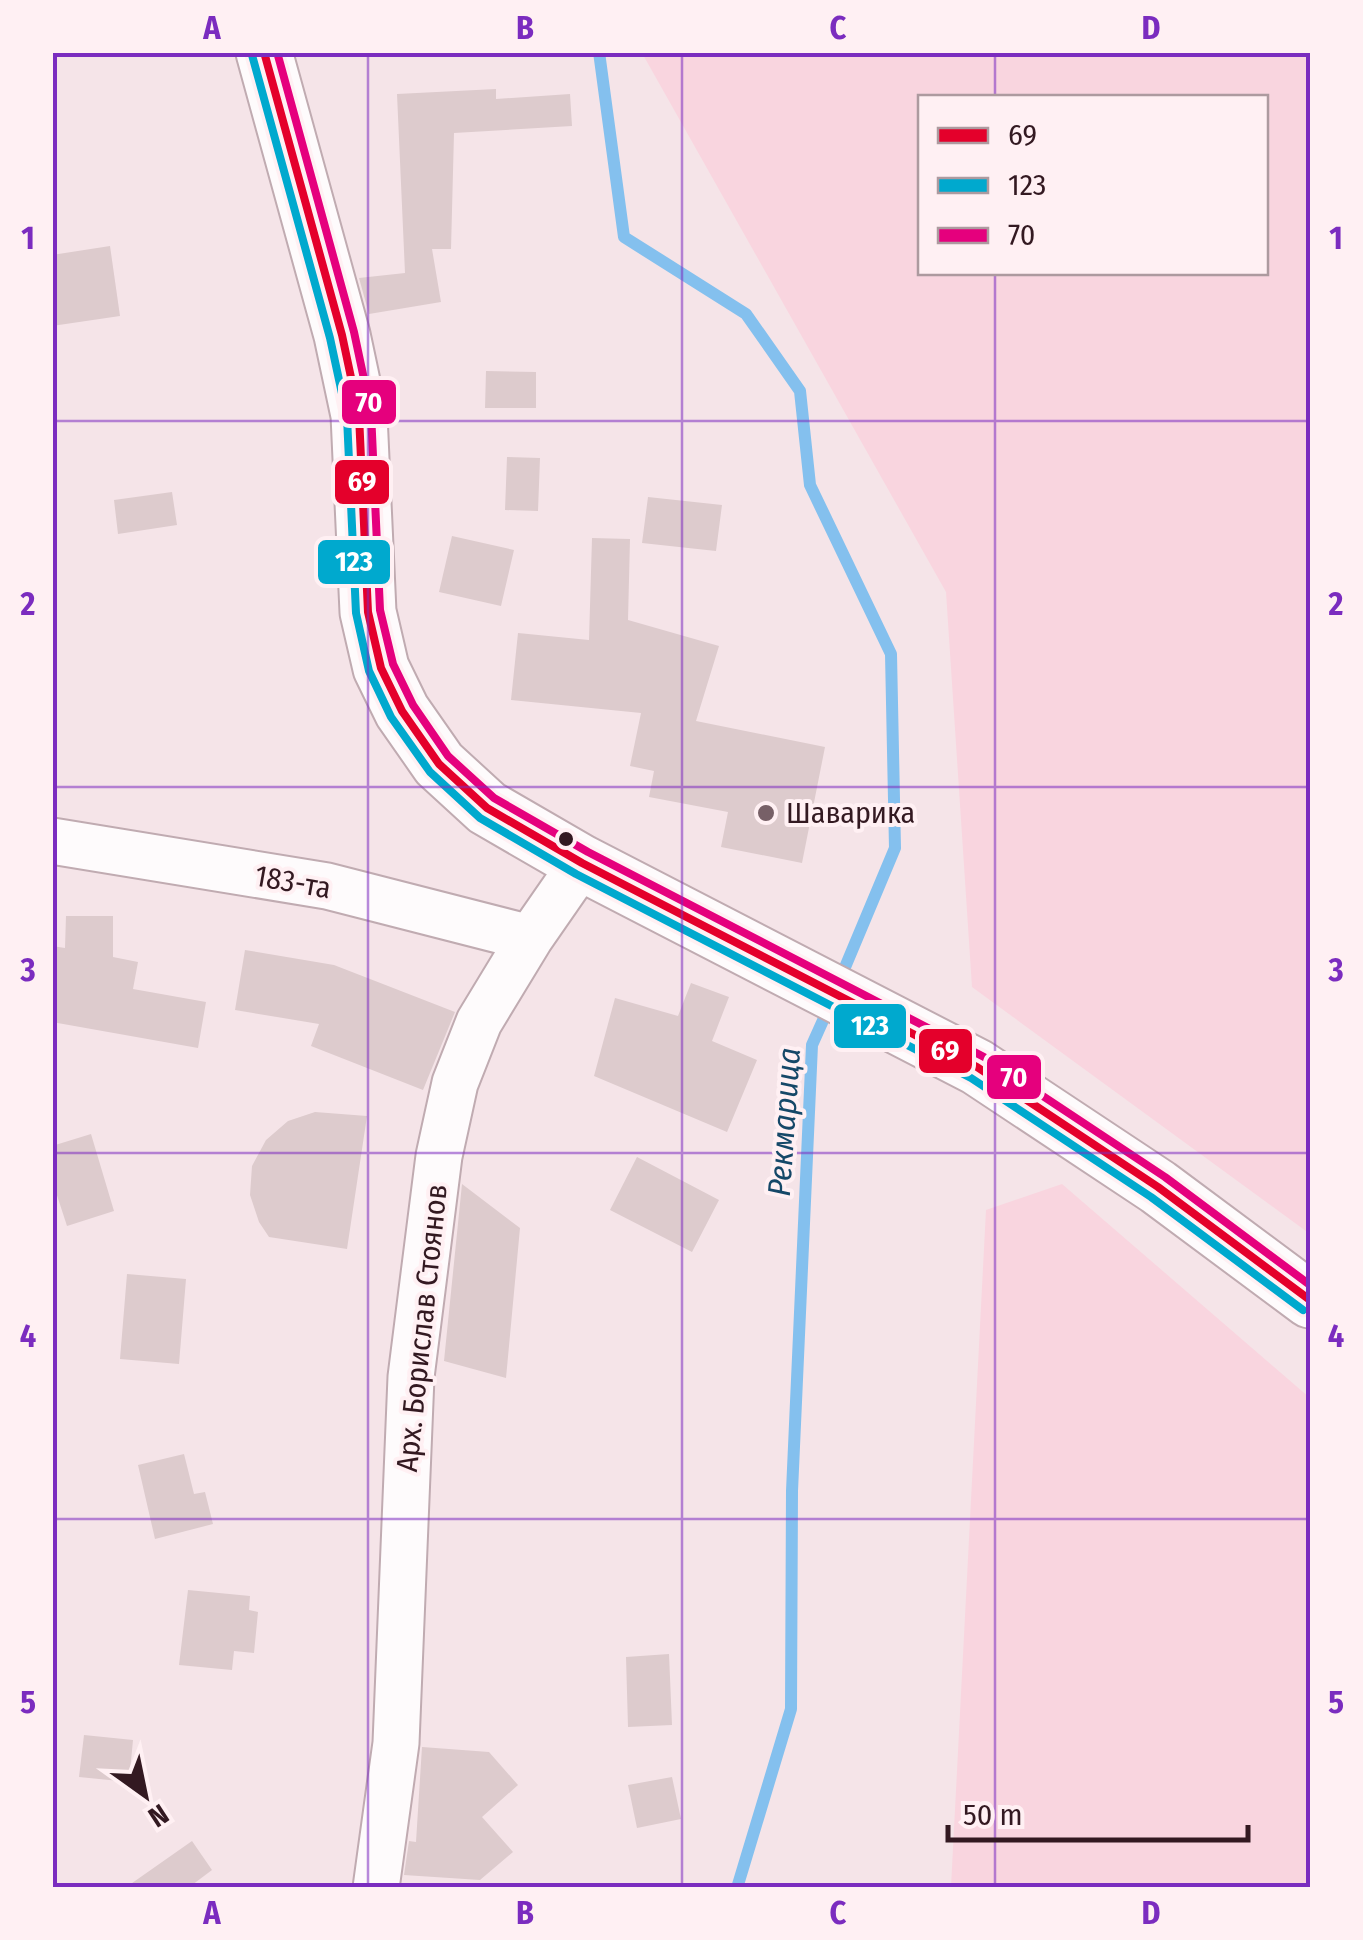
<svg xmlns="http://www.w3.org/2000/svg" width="1363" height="1940" viewBox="0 0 1363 1940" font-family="'Fira Sans Condensed',sans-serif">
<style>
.green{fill:#f9d5df;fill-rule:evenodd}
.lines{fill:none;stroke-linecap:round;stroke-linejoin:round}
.stream{stroke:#84c0ee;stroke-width:12}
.building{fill:#ddcbcd}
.minor-casing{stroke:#c0abb1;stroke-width:49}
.major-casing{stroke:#c0abb1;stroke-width:59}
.minor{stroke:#fefbfc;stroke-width:45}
.major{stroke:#fefbfc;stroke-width:55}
.bus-1-casing{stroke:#fff0f3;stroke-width:15}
.bus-2-casing{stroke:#fff0f3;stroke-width:15}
.bus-3-casing{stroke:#fff0f3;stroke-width:15}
.bus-1{stroke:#e4002b;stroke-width:8}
.bus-2{stroke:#00a9ce;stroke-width:8}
.bus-3{stroke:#e5007d;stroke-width:8}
.grid{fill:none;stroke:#7b2cbf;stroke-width:2.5;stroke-opacity:0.55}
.poi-dot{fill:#776067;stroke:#fff0f3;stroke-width:4}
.bus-dot{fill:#331921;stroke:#fff0f3;stroke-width:4}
.labels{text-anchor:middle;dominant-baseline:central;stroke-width:8;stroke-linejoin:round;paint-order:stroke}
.poi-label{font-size:30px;fill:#331921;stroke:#fff0f3;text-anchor:start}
.street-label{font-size:30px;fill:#331921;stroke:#fff0f3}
.water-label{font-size:32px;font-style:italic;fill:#154868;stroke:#fff0f3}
.line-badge{stroke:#fff0f3;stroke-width:4}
.badge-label{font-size:28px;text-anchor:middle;font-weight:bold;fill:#fff}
.neatline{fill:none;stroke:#7b2cbf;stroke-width:4}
.grid-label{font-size:32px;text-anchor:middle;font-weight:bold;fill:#7b2cbf}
</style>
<rect width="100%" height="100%" fill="#f5e4e8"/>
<path class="green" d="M642,53H1310V1234L972,987L946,592ZM921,98H1266V272H921Z
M1062,1184L1310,1398V1887H951L986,1210Z"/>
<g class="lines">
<path class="stream" d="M599,52L624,237L746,314L800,391L810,485L891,654L895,848L838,984
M737,1888L791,1709L792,1491L812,1045L829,1007"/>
</g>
<path class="building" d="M496,89V99L570,94L572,126L454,133L451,249H432L441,302L369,314L359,278L405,273L397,94Z
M110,246L120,316L52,326V255Z
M486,371L536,372V408H485Z
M507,457L540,458L538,511L505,510Z
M172,492L177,525L118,534L114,500Z
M648,497L722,505L716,551L642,543Z
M452,536L514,550L501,606L439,592Z
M592,538L630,539L628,620L719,646L696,721L825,747L802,863L721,847L728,812L649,797L654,771L630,766L641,713L511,700L518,633L589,640Z
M66,916H113V957L138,962L133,989L206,1002L198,1048L52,1022V946L65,948Z
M245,950L334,965L455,1012L423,1090L311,1046L319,1024L235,1010Z
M691,983L729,997L712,1041L757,1060L727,1132L594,1076L615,998L678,1016Z
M315,1112L367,1116L347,1249L269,1237L259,1222L250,1195L252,1166L266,1140L288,1121Z
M91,1134L114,1211L67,1226L52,1180V1146Z
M637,1157L719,1200L692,1252L610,1210Z
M462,1184L520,1228L506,1378L444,1361Z
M127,1274L186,1279L179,1364L120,1359Z
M184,1454L194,1494L205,1492L213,1524L155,1539L138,1465Z
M188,1590L250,1596L249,1610L258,1612L254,1653L234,1651L232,1670L179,1665Z
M669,1654L672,1725L628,1727L626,1657Z
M84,1735L133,1740L129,1782L79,1777Z
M422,1747L489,1752L518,1785L482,1817L513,1852L480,1880L404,1875L409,1841L416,1842Z
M672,1777L681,1819L637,1828L628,1785Z
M192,1841L212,1870L188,1888H125Z"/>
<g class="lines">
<g class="minor-casing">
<path id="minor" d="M52,841L327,886L530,938
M376,1888L396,1743L411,1377L439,1156L455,1083L479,1022L530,938L582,863"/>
</g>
<g class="major-casing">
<path id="major" d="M264,52L342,335L359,415L368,612L381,668L402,711L439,764L487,808L582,863L977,1067L1158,1187L1310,1300"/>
</g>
<use href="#minor" class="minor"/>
<use href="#major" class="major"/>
<g class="bus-1-casing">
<path id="bus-1" d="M264,52L342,335L359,415L368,612L381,668L402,711L439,764L487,808L582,863L977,1067L1158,1187L1310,1300"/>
</g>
<g class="bus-2-casing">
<path id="bus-2" d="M252,55L330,338L347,417L356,613L369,671L391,717L430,772L480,818L576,874L971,1078L1151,1197L1303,1310"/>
</g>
<g class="bus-3-casing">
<path id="bus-3" d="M277,52L354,332L371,412L380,610L393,664L413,705L448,756L494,798L588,852L984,1057L1165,1177L1310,1285"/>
</g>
<use href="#bus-1" class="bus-1"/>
<use href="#bus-2" class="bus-2"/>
<use href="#bus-3" class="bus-3"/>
</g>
<path class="grid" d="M368,52V1888M682,52V1888M995,52V98M995,272V1888M52,421H1310M52,787H1310M52,1153H1310M52,1519H1310"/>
<circle class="poi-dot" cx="766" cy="813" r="10"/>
<circle class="bus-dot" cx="566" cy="839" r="9"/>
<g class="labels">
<g class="poi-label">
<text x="786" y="813">Шаварика</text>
</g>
<g class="street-label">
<text transform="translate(293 882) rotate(10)">183-та</text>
<text transform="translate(422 1328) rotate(-84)">Арх. Борислав Стоянов</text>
</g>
<g class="water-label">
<text transform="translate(784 1122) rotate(-86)">Рекмарица</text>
</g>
</g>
<g class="line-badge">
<rect x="340" y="378" width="58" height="48" rx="10" fill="#e5007d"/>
<rect x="333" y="458" width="58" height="48" rx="10" fill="#e4002b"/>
<rect x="316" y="538" width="76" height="48" rx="10" fill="#00a9ce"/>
<rect x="832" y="1002" width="76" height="48" rx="10" fill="#00a9ce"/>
<rect x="917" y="1027" width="57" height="48" rx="10" fill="#e4002b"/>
<rect x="985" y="1053" width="58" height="48" rx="10" fill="#e5007d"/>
</g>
<g class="badge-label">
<text x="369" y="412">70</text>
<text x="362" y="491">69</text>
<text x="354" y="571">123</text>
<text x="870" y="1035">123</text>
<text x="945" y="1060">69</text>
<text x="1014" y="1087">70</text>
</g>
<rect width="1363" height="1940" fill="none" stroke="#fff0f3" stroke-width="110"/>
<rect x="918" y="95" width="350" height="180" fill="#fff0f3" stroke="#ad9a9f" stroke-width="2.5"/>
<rect x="938" y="128" width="50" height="15" fill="#e4002b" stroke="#ad9a9f" stroke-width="2.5"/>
<text x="1008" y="145" font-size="30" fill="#331921">69</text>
<rect x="938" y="178" width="50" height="15" fill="#00a9ce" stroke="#ad9a9f" stroke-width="2.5"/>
<text x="1008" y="195" font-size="30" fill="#331921">123</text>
<rect x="938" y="228" width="50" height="15" fill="#e5007d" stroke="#ad9a9f" stroke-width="2.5"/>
<text x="1008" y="245" font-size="30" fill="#331921">70</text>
<g transform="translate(145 1795) rotate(147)" stroke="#fff0f3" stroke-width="8" paint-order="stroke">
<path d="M0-8L18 38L0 25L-18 38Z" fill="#331921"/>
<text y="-15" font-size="28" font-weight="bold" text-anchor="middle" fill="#331921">N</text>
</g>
<path d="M948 1825v15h300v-15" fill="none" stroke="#331921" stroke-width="5"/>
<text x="963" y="1825" font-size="30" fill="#331921" stroke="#fff0f3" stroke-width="8" paint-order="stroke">50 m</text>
<rect x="55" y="55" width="1253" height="1830" class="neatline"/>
<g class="grid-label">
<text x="212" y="39">A</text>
<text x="525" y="39">B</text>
<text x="838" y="39">C</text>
<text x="1151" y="39">D</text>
<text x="28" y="249">1</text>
<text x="1336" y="249">1</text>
<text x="28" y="615">2</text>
<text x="1336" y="615">2</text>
<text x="28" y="981">3</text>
<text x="1336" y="981">3</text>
<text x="28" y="1347">4</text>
<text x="1336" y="1347">4</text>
<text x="28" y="1713">5</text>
<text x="1336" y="1713">5</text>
<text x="212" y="1924">A</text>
<text x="525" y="1924">B</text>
<text x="838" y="1924">C</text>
<text x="1151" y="1924">D</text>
</g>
</svg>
